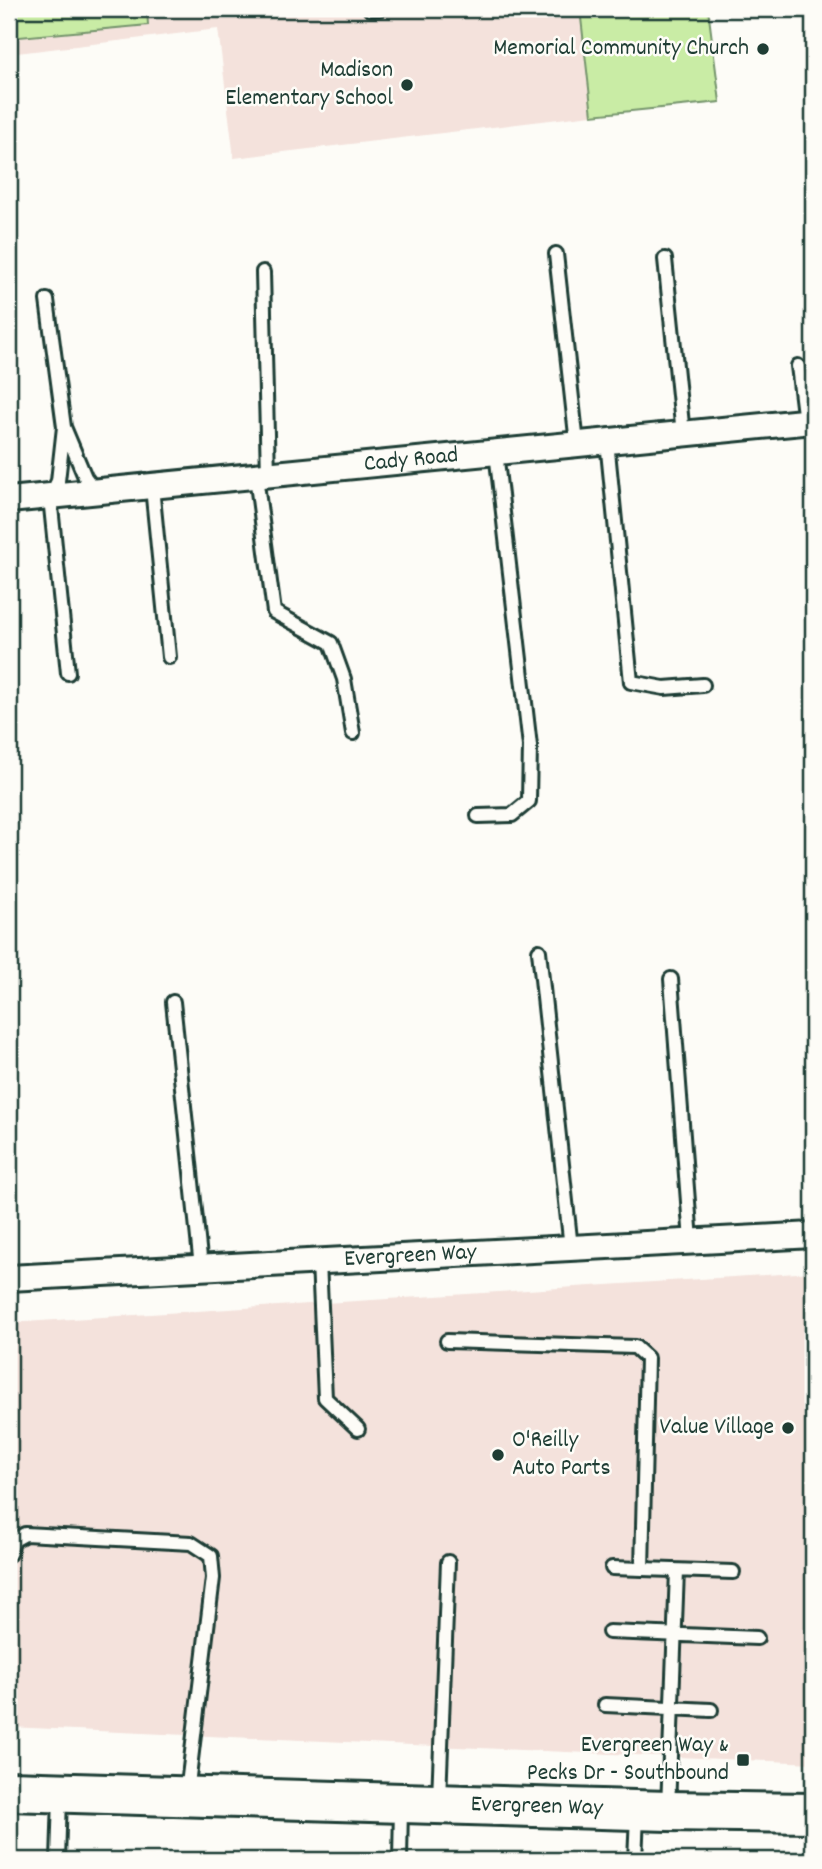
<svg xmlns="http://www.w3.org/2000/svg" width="822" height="1869" viewBox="0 0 822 1869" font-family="Dekko,sans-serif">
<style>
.built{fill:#f4e2dc}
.green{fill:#c9eca5;stroke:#74946c;stroke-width:2}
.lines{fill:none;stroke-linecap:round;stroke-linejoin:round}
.lane-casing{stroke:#1f3d34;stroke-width:18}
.street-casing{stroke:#1f3d34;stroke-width:30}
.primary-casing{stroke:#1f3d34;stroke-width:44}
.lane{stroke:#fdfcf7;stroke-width:12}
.street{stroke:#fdfcf7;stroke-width:24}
.primary{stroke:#fdfcf7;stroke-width:38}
.poi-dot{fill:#1f3d34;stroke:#fdfcf7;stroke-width:2.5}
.labels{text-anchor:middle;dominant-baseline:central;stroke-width:5;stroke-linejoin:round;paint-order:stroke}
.poi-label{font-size:24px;fill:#1f3d34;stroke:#fdfcf7;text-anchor:end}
.street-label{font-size:24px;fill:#1f3d34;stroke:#fdfcf7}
</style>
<rect width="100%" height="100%" fill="#fdfcf7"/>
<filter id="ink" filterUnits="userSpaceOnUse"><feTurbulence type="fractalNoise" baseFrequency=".0143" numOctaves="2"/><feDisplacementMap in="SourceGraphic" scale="14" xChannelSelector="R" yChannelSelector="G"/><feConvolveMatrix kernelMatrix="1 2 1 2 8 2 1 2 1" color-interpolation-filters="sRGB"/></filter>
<g filter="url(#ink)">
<path class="built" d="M9,9H580L592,115L234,158L218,29L9,54Z
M813,1272V1763L9,1727V1323Z
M9,1852L226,1860H9Z"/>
<path class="green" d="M9,9H147L148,25L9,38Z
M580,9H708L720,102L592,115Z"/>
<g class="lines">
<g class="lane-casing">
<path id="lane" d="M370,9H380
M556,254L577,444
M665,259L683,434
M263,272L268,475
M47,300L64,427
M798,366L805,422
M607,441L631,682L664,688L703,685
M256,476L274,612L331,643L344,679L353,733
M152,487L169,657
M68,673L50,497L58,481L64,427L85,477L96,492
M478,816L512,815L529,801L530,746L496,452
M539,951L571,1248
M671,979L691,1241
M173,1002L201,1267
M319,1261L325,1398L358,1429
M447,1341L635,1347L647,1358L642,1569
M9,1554L14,1540L25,1534L191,1543L211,1556L213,1578L187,1793
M612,1568L733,1572
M609,1632L757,1638
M605,1705L711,1710
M439,1799L448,1562
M668,1808L677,1571
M58,1860L60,1797
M400,1860L401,1806
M635,1860L637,1815"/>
</g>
<g class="street-casing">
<g id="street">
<path id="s1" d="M9,500L813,421"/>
<path id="s2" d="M9,1278L813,1235"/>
</g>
</g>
<g class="primary-casing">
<g id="primary">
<path id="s3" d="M9,1791L668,1811L813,1813"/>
</g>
</g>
<use href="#lane" class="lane"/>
<use href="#street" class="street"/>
<use href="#primary" class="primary"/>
</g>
</g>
<g class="poi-dot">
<circle cx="763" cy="49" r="7"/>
<circle cx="407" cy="85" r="7"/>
<circle cx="788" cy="1428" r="7"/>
<circle cx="498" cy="1455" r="7"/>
<rect x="736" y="1753" width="14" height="14" rx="3.5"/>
</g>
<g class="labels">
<g class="poi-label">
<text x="749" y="49">Memorial Community Church</text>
<text x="393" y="71">Madison<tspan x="393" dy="28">Elementary School</tspan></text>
<text x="774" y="1428">Value Village</text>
<text x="512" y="1441" text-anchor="start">O'Reilly<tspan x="512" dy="28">Auto Parts</tspan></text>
<text x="729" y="1746">Evergreen Way &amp;<tspan x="729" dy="28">Pecks Dr - Southbound</tspan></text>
</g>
<g class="street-label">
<text stroke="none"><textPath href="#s1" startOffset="404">Cady Road</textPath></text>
<text stroke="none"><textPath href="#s2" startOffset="402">Evergreen Way</textPath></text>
<text stroke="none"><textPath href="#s3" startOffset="528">Evergreen Way</textPath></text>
</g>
</g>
<rect width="822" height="1869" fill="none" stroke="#fdfcf7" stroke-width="35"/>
<rect x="18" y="18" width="787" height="1834" fill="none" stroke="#1f3d34" stroke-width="2.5" filter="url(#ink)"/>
</svg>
